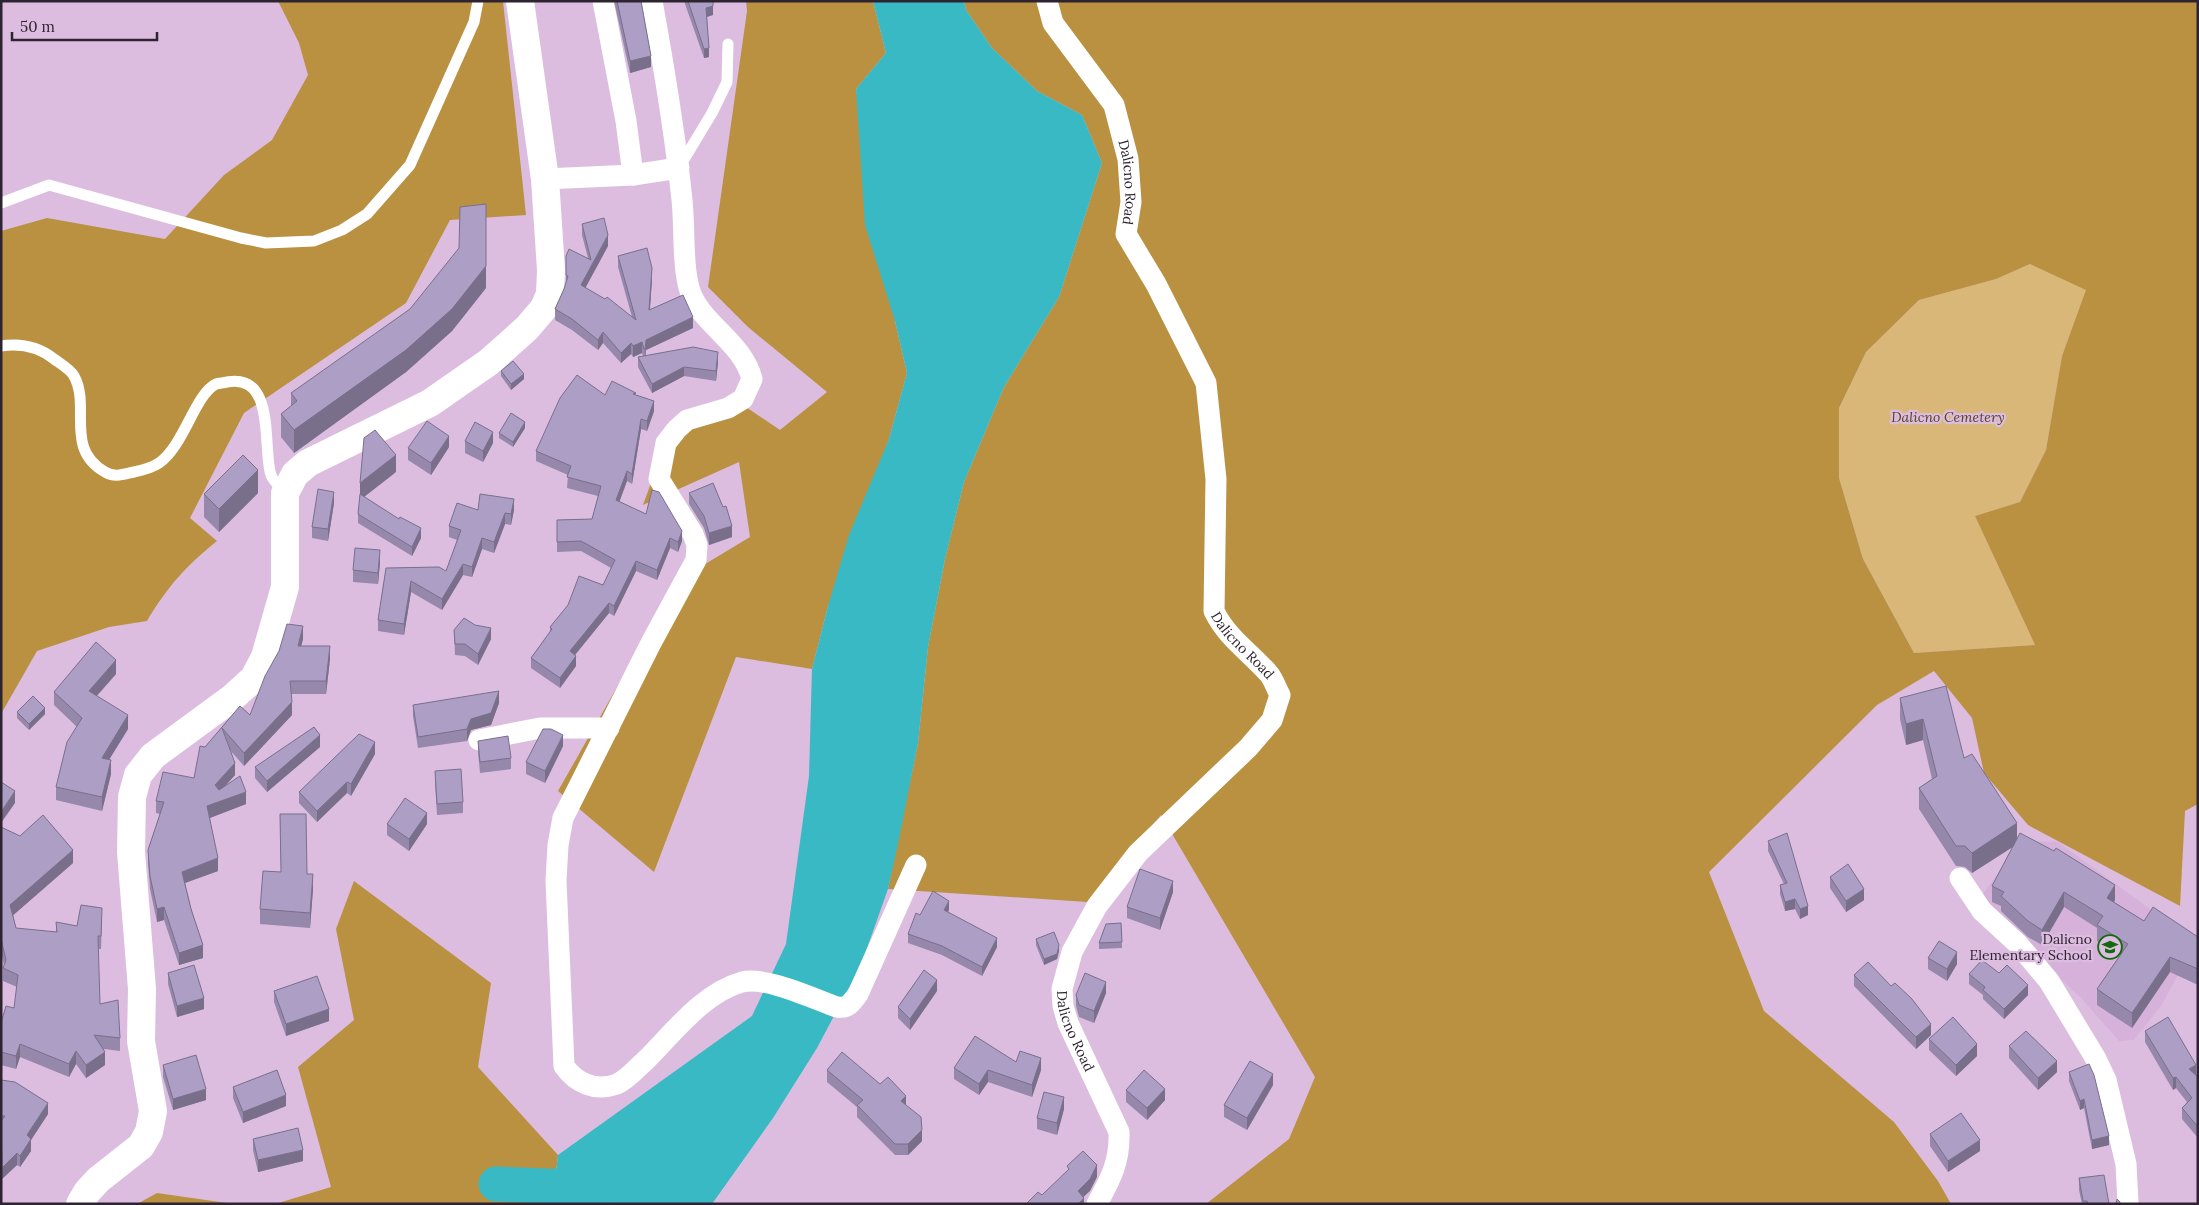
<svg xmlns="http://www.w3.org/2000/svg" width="2199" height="1205" viewBox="0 0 2199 1205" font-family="Lora,serif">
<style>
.built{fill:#d6b2db}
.green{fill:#d8b779}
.forest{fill:#b99141;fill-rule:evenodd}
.water{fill:#38b9c3}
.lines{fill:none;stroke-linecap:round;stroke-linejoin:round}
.river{stroke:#38b9c3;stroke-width:35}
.lane{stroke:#fff;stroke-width:11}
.street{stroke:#fff;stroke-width:21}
.secondary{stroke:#fff;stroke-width:28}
.wall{fill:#9588aa}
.shaded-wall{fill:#796f8b}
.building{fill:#ad9ec6;stroke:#796f8b}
.labels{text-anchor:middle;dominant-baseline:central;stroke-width:4.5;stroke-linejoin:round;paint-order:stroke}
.street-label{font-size:14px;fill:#2e2330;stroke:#dcbde0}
.park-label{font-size:14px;font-style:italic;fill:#554421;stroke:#dcbde0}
.poi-label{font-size:14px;fill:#2e2330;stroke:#dcbde0;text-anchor:end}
</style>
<rect width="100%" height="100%" fill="#dcbde0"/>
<path class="built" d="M2027,841L2058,842L2153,911L2197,940L2161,1006L2134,1040L2119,1041L2080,997L2007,930L1982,895L2015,850Z"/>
<path class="green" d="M2030,264L2087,289L2062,356L2046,450L2020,502L1975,516L2035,645L1914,653L1863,559L1839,478V408L1866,352L1919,300L1996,279Z"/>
<path class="forest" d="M278,1H503L526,215L450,220L406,303L244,413L190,518L217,541C185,567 168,586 147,621L109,627L37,651L1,714V231L47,218L165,239L224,175L272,140L308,75L299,43Z
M746,1H873L886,53L856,89L895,321L907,373L889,439L828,606L812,669L736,657L654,872L558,791L629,666L672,584L750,537L739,462L643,505L670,430L743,405L780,430L827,392L748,327L708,287L747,11Z
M964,1H2198V804L2185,811L2180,906L2028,825L1984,773L1972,718L1934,671L1877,705L1709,872L1764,1011L1894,1122L1938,1181L1951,1204H1206L1289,1139L1315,1077L1161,815L1087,902L888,889L918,743L928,647L945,559L964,482L1004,387L1059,297L1102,163L1082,115L1037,91L992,48L966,10ZM2030,264L2086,290L2062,356L2046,450L2020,502L1975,516L2035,645L1914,653L1863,559L1839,478V408L1866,352L1919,300L1996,279Z
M354,881L491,983L478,1067L558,1155L552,1204H275L331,1187L298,1067L354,1020L336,929Z
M157,1193L234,1204H137Z"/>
<path class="water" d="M873,1H964L966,10L992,48L1037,91L1082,115L1102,163L1059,297L1004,387L964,482L945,559L928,647L918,743L898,844L888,889L861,965L817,1048L773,1118L712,1204H552L558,1155L752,1016L786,944L809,776L812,669L828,606L849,535L889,439L907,373L895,321L865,225L856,89L886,53Z"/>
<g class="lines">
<path class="river" d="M496,1184L602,1188"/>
<path class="lane" d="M680,166L712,113L727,82L728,44
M1,203L49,185L241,238L266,243L314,241L342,230L367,214L410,165L474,22L478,1
M1,346C21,343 39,347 54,359C61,364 71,370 74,376C91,406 64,449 105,472C115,478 124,474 134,472C143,470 152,468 159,463C184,446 195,394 216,384C219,383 224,383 227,382C277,373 262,449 271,475C273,481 281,488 285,493"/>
<g class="street">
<path d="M603,1L626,121L633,175"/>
<path d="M652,1C664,67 675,133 682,200C685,226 682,267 690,291C701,324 743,342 752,379L743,399L728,408L687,420L677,429L666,443L659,479L693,534L697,545L696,560L651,643L563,818L558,845L556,881L564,1066C576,1083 595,1092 617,1084C627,1080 638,1067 646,1060C674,1032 703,993 742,982C766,976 814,999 837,1007C848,1009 852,1002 858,994L916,865"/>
<path id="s1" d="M1047,1L1053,23L1114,105L1128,159L1131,202L1126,234L1156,284L1206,383L1216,479L1214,611C1227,638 1250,652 1269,674C1274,680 1276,688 1280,695L1272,720L1248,748L1138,853L1097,906L1072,952L1062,989L1063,1006L1068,1023L1119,1132C1120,1162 1111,1178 1097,1204"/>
<path d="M545,179L633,175L679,168"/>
<path d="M479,740L540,728H609"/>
<path d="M1960,878L1982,911L2018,944L2049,981L2096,1059L2106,1080L2126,1164L2128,1204"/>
</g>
<path class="secondary" d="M80,1204L87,1192L98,1180L141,1146L149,1132L153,1111L141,1041L142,989L131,852L132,797L138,775L153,756L232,698L254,678L265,657L285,587V493L295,474L308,463L430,403L489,362L527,328L544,308L550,294L551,270L545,179L520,1"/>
</g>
<path class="wall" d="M614,1H641L651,67L630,73Z
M685,1H713V15L707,17L709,57L704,58L685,4Z
M582,224L608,246L585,288L632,317L618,267V256L652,279L650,310L693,328L646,350V356L718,362L716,381L684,376L652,393L638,367V357L643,356L642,353L633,357L631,354L621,363L603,343L598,350L572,330L555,320V309L564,289L566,283V256L588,258L582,235Z
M486,288L452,331L406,372L294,453L281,437V414L291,406V393Z
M501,371L524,379L511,390L501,376Z
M605,395H636L654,411L647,431L641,429L632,484L627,481L619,502L682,541L678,552L670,548L657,580L636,571L614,616L609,613L575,655L576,666L560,688L531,668V658L550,632V627L603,585L611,568L581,551L557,552V520L592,519L598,496L567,488L568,475L536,461V451Z
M525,428L513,447L499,438V433Z
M465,441L493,443L483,462L465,453Z
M449,447L431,475L408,460V448Z
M396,472L364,497L421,538L412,556L358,523V514L360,495Z
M258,493L219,532L204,517V494Z
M689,493L732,537L709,545L704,528L689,504Z
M334,503L328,541L312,538V527Z
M514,510L511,525L505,524L494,553L482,549L472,577L463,575L442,610L411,592L404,635L378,631V620L386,568L446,571L457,540L449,537V526Z
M380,562L378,584L353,582V570Z
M454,630L491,639L478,665L465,656L455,655Z
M303,639L301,646L330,659L326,694H291L292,715L244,766L230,750L235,775L226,785L246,804L210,818L218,871L185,883L203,958L179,965L164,920L157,922L150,889L148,863V850L160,814L156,813V801L194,778L205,747L240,706L250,715Z
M116,674L97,696L128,729L109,760L111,774L102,811L56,800V787L77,727L54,705V692Z
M1900,698L1964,758L2017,839L2115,900L2114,902L2144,921L2198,937V985L2170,972L2132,1028L2097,1005V989L2120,955L2097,941V928L2064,907L2042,945L2028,937L2001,911V906L1992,902V886L2013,847L1972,873L1965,867L1956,866L1919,809V788L1932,779L1923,740L1906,745L1900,719Z
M499,703L491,725L471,730L467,741L418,748L413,716V705Z
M17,712L45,714L29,730L17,718Z
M478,741L511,758V769L480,773L478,752Z
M563,746L545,783L526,774V762Z
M320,747L267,792L255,778V767Z
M375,754L351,796L347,793L317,822L299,803V792Z
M435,771L463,802V813L437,815L435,783Z
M280,814L307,874L313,889L310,928L260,924V909L281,872Z
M387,824H427L409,851L387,835Z
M1,827L73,863L13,915L16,928L56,932V922L77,926L102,921L101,949H98L100,1004L120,1038V1051L104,1049L105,1065L86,1078L76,1064L69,1077L20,1057L16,1069L1,1065V1023L14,1008L17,987L3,981V968L4,965L1,952Z
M1768,841L1808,915L1800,919L1795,909L1785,911L1780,894V885L1784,884L1768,851Z
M1830,877L1864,900L1846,912L1830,888Z
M1173,892L1160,930L1127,918V907Z
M949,910L948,912L997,947L982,976L942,955L908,943V934L920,915Z
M1121,923L1122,948L1099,949V943Z
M1036,939L1059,951L1057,959L1044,965L1036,945Z
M1928,958L1957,964L1947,981L1928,969Z
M168,973L204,1009L177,1017L168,984Z
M1999,973L2028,995L2004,1019L1983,999V995L1969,984V974Z
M1854,975L1891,986L1931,1035L1916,1049L1854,986Z
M274,991L329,1021L286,1036L274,1002Z
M937,991L910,1030L898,1018V1007Z
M1106,993L1094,1023L1079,1017L1076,1006V995Z
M2145,1031L2198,1077V1138L2182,1119V1108L2187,1102L2176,1088L2173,1090L2145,1042Z
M1929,1039L1977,1056L1956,1076L1929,1050Z
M2009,1046L2057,1072L2038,1090L2009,1058Z
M1016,1062L1041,1070L1032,1097L988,1082L979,1095L954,1079V1068Z
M163,1065L206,1100L173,1110L163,1077Z
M827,1070L906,1105L922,1141L908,1155H895L857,1117V1107L827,1082Z
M2069,1072L2109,1145L2092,1149L2084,1108L2080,1110L2069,1081Z
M1,1080L48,1114L31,1140V1151L20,1167L17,1165L2,1179Z
M1273,1085L1247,1130L1224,1117V1105Z
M233,1087L286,1106L243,1123L233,1098Z
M1126,1090L1165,1100L1147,1120L1126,1102Z
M1064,1109L1057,1135L1037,1129V1118Z
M1930,1134L1980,1151L1948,1172L1930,1146Z
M253,1139L303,1161L258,1172L253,1150Z
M2079,1178L2109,1204H2082L2079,1190Z"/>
<path class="shaded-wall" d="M713,6V15L706,17V8Z
M709,48V57L704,58V49Z
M651,56V67L630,73V61Z
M608,235V246L581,296V285Z
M486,266V288L452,331L406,372L294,453V430Z
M652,268V279L649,321V310Z
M693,317V328L646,350L645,360L646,340Z
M603,332V343L598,350V340Z
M642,342V353L633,357V346Z
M631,343V354L621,363V353Z
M718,352V362L716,381V371Z
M684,367V376L652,393V384Z
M524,374V379L511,390V384Z
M654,401V411L647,431V421Z
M641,419V429L632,484V474Z
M525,422V428L513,447V442Z
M493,432V443L483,462V451Z
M449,436V447L431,475V463Z
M396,455V472L360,500V483Z
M258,470V493L219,532V509Z
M627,471V481L616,511V500Z
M334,492V503L328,541V529Z
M514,499V510L511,525V514Z
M505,513V524L494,553V542Z
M732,526V537L709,545V533Z
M421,528V538L412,556V547Z
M682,531V541L678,552V542Z
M482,538V549L472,577V567Z
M670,538V548L657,580V570Z
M380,550V562L378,584V573Z
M636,561V571L614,616V606Z
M463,564V575L442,610V599Z
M411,581V592L404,635V624Z
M609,603V613L570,661V651Z
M303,626V639L298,659V646Z
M491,628V639L478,665V654Z
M330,646V659L326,694V681Z
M576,656V666L560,688V678Z
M116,660V674L89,704V691Z
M499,691V703L491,725L471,730L467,741V729L471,719Z
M292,702V715L244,766V753Z
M45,708V714L29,730V724Z
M128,715V729L102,771V758Z
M1923,719V740L1906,745V724Z
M320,735V747L267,792V781Z
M563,735V746L545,783V771Z
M375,742V754L351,796V784Z
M111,760V774L102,811V797Z
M235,763V775L215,797V785Z
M347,782V793L317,822V811Z
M15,791V803L1,823V812Z
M246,792V804L207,819V806Z
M427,813V824L409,851V839Z
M2017,823V844L1972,873V853Z
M73,850V863L10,918V905Z
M218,858V871L182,884V872Z
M313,874V889L310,928V913Z
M1173,881V892L1160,930V918Z
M2115,885V900L2107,913V898Z
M1864,889V900L1846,912V901Z
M2064,892V907L2042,945V930Z
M1795,899V909L1785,911V902Z
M949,901V910L944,919V910Z
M1808,906V915L1800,919V909Z
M164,907V920L157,922V909Z
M997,938V947L982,976V967Z
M203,945V958L179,965V953Z
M1059,945V951L1057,959L1044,965V959Z
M1957,952V964L1947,981V969Z
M2170,957V972L2132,1028V1013Z
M937,980V991L910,1030V1019Z
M1106,982V993L1094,1023V1011Z
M2028,985V995L2004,1019V1009Z
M204,998V1009L177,1017V1006Z
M329,1009V1021L286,1036V1024Z
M1931,1024V1035L1916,1049V1037Z
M20,1044V1057L16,1069V1056Z
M1977,1044V1056L1956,1076V1065Z
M76,1051V1064L69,1077V1064Z
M105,1052V1065L86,1078V1065Z
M1041,1058V1070L1032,1097V1085Z
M2057,1061V1072L2038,1090V1078Z
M2196,1065V1076L2189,1069Z
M988,1070V1082L979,1095V1084Z
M1273,1074V1085L1247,1130V1118Z
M2176,1077V1088L2173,1090V1078Z
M206,1089V1100L173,1110V1099Z
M1165,1089V1100L1147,1120V1108Z
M286,1095V1106L243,1123V1112Z
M906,1096V1108L901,1101Z
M1064,1097V1109L1057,1135V1123Z
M2084,1099V1108L2080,1110V1101Z
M48,1103V1114L31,1140V1151L20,1167V1156L27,1135Z
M922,1130V1141L908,1155V1144Z
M2109,1136V1145L2092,1149V1140Z
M1980,1140V1151L1948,1172V1161Z
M303,1150V1161L258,1172V1160Z
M17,1153V1165L2,1179V1168Z
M1097,1165V1177L1090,1191L1078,1202V1191Z
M1084,1198V1204H1078Z"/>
<path class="building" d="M617,1H641L651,56L630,61Z
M688,1H713V6L706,8L709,48L704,49Z
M486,204V266L452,309L406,350L294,430L281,414L297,401L291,393L410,309L459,248L460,207Z
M604,218L608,235L581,285L605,299L607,297L636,320L618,256L647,248L652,268L649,310L683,295L693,317L646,340L645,349H644L642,342L633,346L631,343L621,353L603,332L598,340L572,319L555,309L564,289L568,276L566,275V256L569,249L591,260L582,224Z
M693,347L718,352L716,371L684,367L652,384L638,357Z
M513,361L524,374L511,384L501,371Z
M577,375L605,395L612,381L636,393L633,394L654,401L647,421L641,419L632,474L627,471L616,500L646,514L652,490L659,492L682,531L678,542L670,538L657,570L636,561L614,606L609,603L570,651L576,656L560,678L531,658L552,629L550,627L568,605L579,576L603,585L615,560L581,541L557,542V520L592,519L601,486L567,477L571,466L536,451L560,398Z
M511,413L525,422L513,442L499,433Z
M427,421L449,436L431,463L408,448Z
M475,422L493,432L483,451L465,441Z
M375,430L396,455L360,483L364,438Z
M243,455L258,470L219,509L204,494Z
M713,483L723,507L726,506L732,526L709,533L704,516L689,493Z
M318,489L334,492L328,529L312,527Z
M360,494L399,519L400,517L421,528L412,547L358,514Z
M480,494L514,499L511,514L505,513L494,542L482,538L472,567L463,564L442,599L411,581L404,624L378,620L386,568L439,567L446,571L461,530L449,526L457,503L478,510Z
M355,548L380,550L378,573L353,570Z
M464,618L475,625L491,628L478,654L465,644H455L454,630Z
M287,624L303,626L298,646H330L326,681H290L292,702L244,753L222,728L235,763L215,785L219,790L240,776L246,792L207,806L218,858L182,872L191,909L203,945L179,953L164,907L157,909L150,876L148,850L164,802L156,801L163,772L194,778L200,746L205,747L240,706L250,715L265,676L279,651Z
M96,642L116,660L89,691L128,715L102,758L111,760L102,797L56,787L67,742L82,718L54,692Z
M1946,686L1964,758L1972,754L2017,823L1972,853L1965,846H1956L1919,788L1937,776L1923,719L1906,724L1900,698Z
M499,691L491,713L471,719L467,729L418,737L413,705Z
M33,696L45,708L29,724L17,712Z
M314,727L320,735L267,781L255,767Z
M543,729H551L563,735L545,771L526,762Z
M359,734L375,742L351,784L347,782L317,811L299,792Z
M508,736L511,758L480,762L478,741Z
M461,769L463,802L437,804L435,771Z
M1,782L15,791L1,812Z
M405,798L427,813L409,839L387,824Z
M280,814H306L307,874H313L310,913L260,909L263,871L281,872Z
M43,815L73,850L10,905L16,928L57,932L56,922L77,926L81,905L102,908L101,936H98L100,1004L118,1000L120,1038L94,1035L105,1052L86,1065L76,1051L69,1064L20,1044L16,1056L1,1052V1023L6,1006L14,1008L18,975L3,968L6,960L1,939V827L20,836Z
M1787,833L1808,906L1800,909L1795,899L1785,902L1780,885L1787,883L1768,841Z
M2020,833L2054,851L2056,848L2115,885L2107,898L2144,921L2153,907L2198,937V969L2170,957L2132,1013L2097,989L2128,944L2097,925L2103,916L2064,892L2042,930L2028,921L2001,896L2004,892L1992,886Z
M1848,864L1864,889L1846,901L1830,877Z
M1140,869L1173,881L1160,918L1127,907Z
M933,891L949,901L944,910L997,938L982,967L942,946L908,934L916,913L920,915Z
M1121,923L1122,942L1099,943L1106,924Z
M1054,932L1059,945L1057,954L1044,959L1036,939Z
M1939,941L1957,952L1947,969L1928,958Z
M1982,960L1999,973L2007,965L2028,985L2004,1009L1983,990L1985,987L1969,974Z
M1868,962L1891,986L1895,983L1912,999L1931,1024L1916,1037L1854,975Z
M194,965L204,998L177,1006L168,973Z
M924,970L937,980L910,1019L898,1007Z
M1085,973L1106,982L1094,1011L1079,1005L1076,995Z
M317,976L329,1009L286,1024L274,991Z
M1953,1017L1977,1044L1956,1065L1929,1039Z
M2168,1017L2196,1065L2189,1069L2198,1077V1127L2182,1108L2192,1098L2176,1077L2173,1078L2145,1031Z
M2026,1031L2057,1061L2038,1078L2009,1046Z
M975,1036L1016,1062L1020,1051L1041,1058L1032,1085L988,1070L979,1084L954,1068Z
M842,1052L880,1084L888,1077L906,1096L901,1101L921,1117L922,1130L908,1144H895L857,1105L863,1100L827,1070Z
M196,1055L206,1089L173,1099L163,1065Z
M1250,1061L1273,1074L1247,1118L1224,1105Z
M2089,1064L2094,1075L2109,1136L2092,1140L2084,1099L2080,1101L2069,1072Z
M277,1070L286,1095L243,1112L233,1087Z
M1144,1070L1165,1089L1147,1108L1126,1090Z
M1,1080L15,1082L48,1103L27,1135L31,1139L20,1156L17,1153L2,1168L1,1121L5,1116H1Z
M1044,1092L1064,1097L1057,1123L1037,1118Z
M1961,1113L1980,1140L1948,1161L1930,1134Z
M298,1128L303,1150L258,1160L253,1139Z
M1083,1151L1097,1165L1090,1179L1078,1191L1084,1198L1078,1204H1026L1038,1192L1042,1195L1069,1169L1067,1166Z
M2104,1175L2109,1204H2088L2087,1201H2083L2079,1178Z
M2117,1199L2120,1202V1204H2116Z"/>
<defs>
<g id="school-ring" transform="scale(1.25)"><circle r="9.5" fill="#dcbde0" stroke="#12690e" stroke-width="1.5"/><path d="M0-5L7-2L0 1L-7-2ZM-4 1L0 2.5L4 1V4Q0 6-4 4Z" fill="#12690e"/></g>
</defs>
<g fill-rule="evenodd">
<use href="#school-ring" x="2110" y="947"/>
</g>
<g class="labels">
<g class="street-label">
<text stroke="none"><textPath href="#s1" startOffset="204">Dalicno Road</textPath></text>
<text stroke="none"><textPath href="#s1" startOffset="699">Dalicno Road</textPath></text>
<text stroke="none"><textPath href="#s1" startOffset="1179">Dalicno Road</textPath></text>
</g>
<g class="park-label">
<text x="1948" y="417">Dalicno Cemetery</text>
</g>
<g class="poi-label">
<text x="2092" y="939">Dalicno<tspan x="2092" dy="16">Elementary School</tspan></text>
</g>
</g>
<rect width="2199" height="1205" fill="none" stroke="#2e2330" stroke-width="5"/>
<path d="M12 32v8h145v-8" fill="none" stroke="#2e2330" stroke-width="2.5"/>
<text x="20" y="32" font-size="15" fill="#2e2330" stroke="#dcbde0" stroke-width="4" paint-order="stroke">50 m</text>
</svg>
